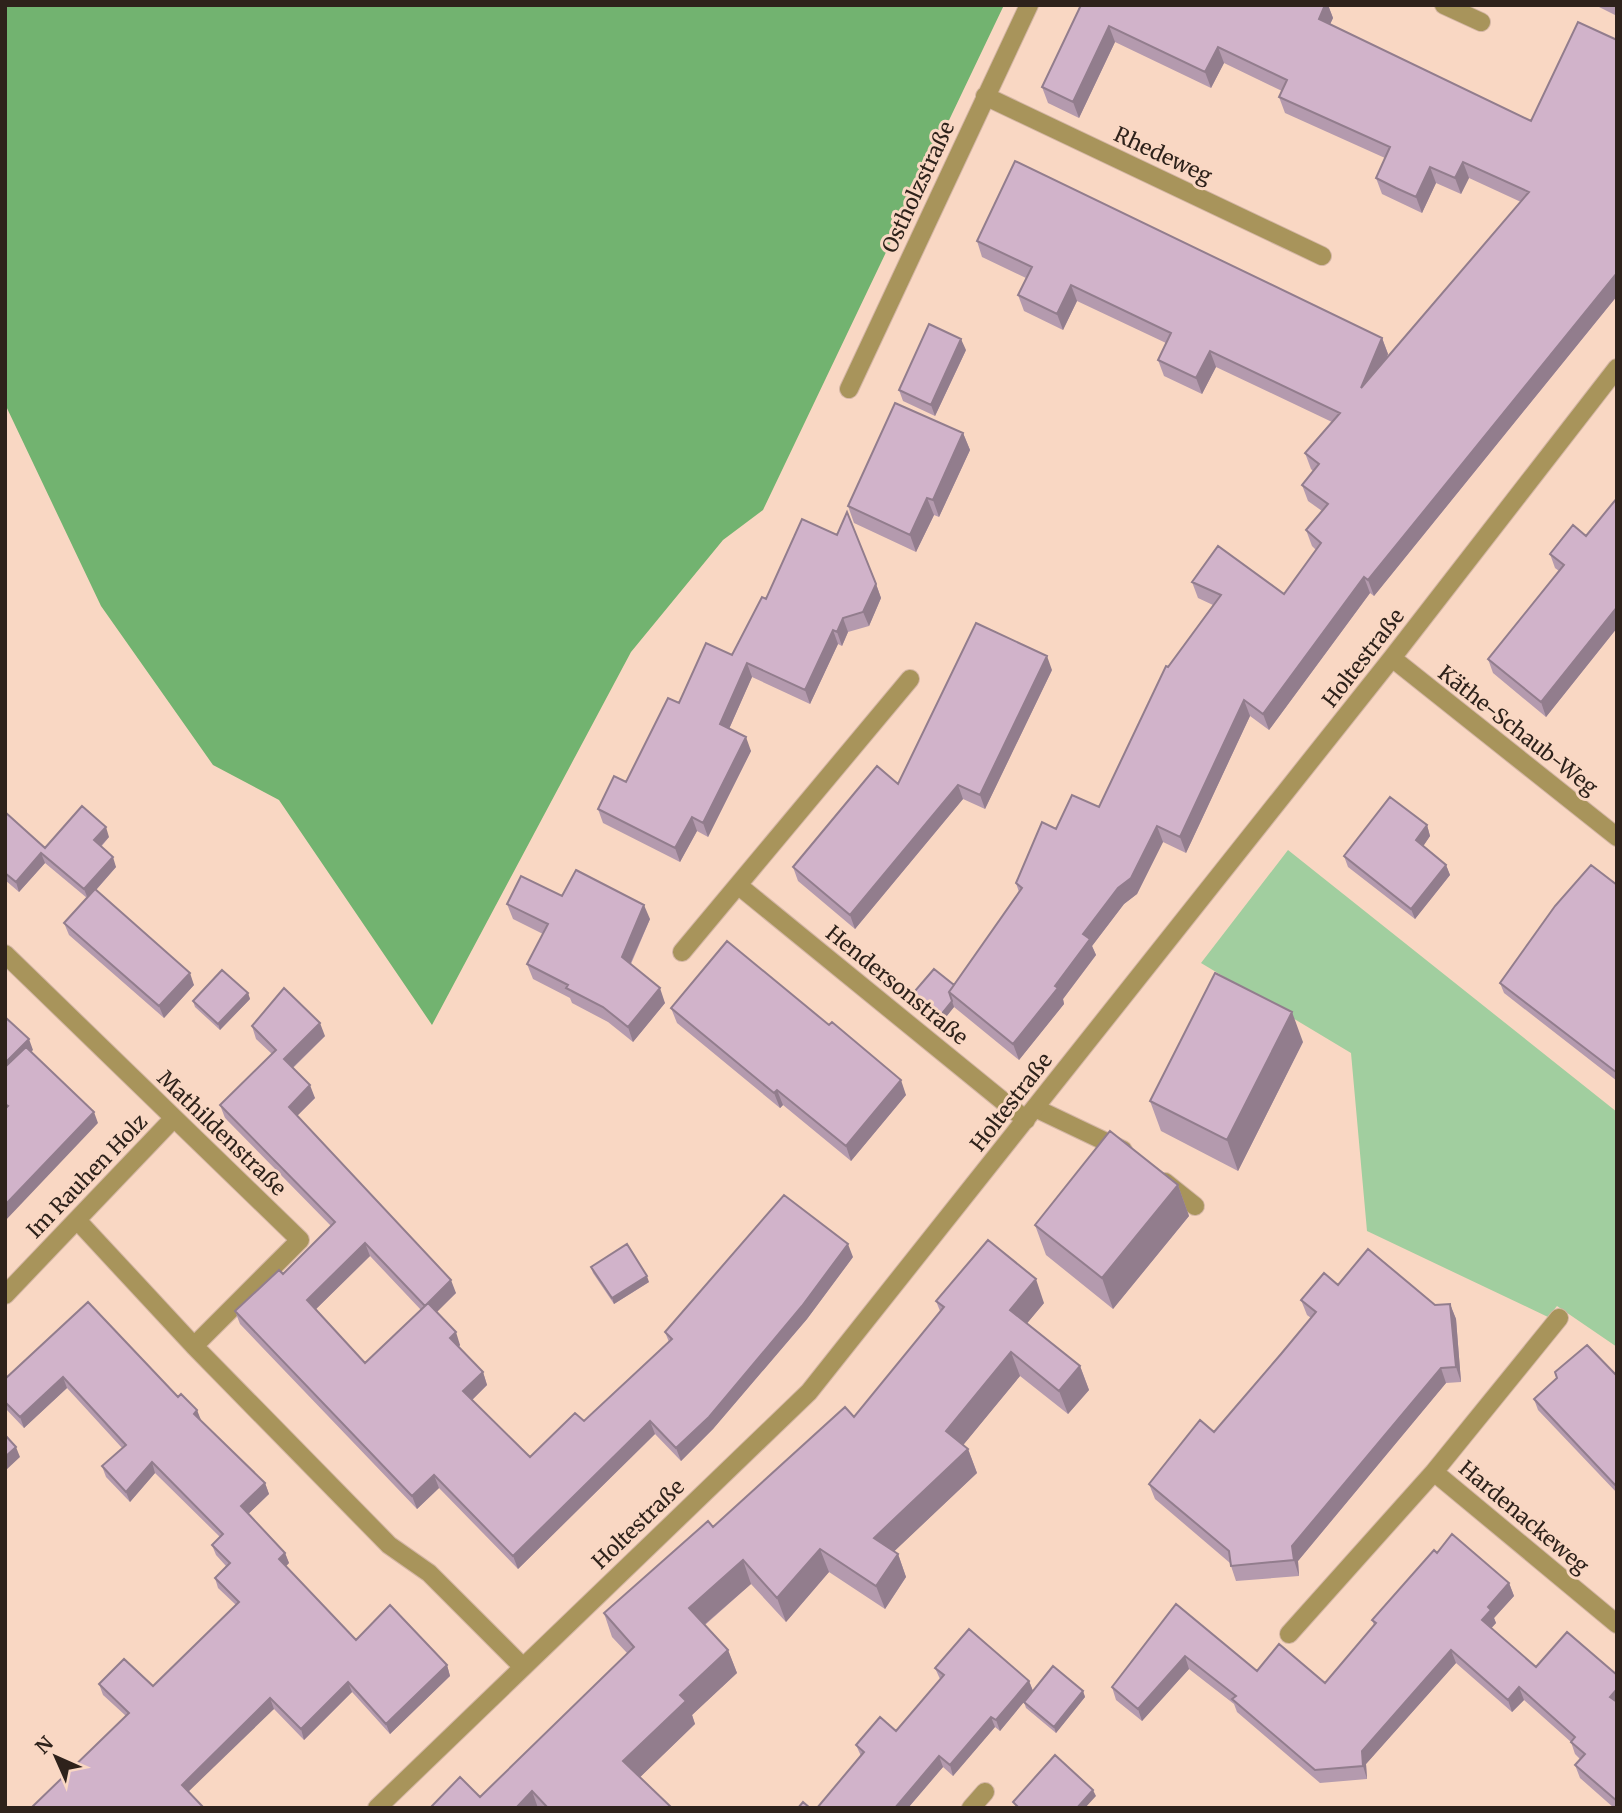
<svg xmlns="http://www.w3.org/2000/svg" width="1622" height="1813" viewBox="0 0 1622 1813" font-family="Merriweather,serif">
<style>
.green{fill:#a1ce9f}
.forest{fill:#72b370}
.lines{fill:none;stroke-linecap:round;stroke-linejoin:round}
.service-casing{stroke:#d4b6a5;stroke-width:20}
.minor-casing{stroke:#d4b6a5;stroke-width:20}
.service{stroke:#a8945b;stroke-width:18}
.minor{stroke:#a8945b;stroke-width:18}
.wall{fill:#b49aae;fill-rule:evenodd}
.shaded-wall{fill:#927d8d}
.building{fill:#d1b3ca;stroke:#927d8d;stroke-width:2;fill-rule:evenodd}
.labels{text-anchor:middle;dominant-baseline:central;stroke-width:6;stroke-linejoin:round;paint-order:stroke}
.street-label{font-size:21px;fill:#2e221b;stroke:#f9d7c3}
</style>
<rect width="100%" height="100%" fill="#f9d7c3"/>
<path class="green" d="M1288,850L1617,1112V1347L1557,1306L1548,1317L1367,1231L1351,1053L1201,963Z"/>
<path class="forest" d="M5,5H1004L763,510L723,540L631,652L432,1025L279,800L213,765L101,606L5,404Z"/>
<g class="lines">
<g class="service-casing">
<path id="service" d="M1035,1108L1123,1150
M1165,1182L1195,1206"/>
</g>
<g class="minor-casing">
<path id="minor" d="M1444,5L1481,22
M985,96L1322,256
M849,389L1029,5
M1392,658L1617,837
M739,886L1026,1120
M682,952L910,679
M5,954L300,1240L194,1346
M77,1220L194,1346L389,1545L429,1573L523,1667
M5,1295L173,1119
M1434,1472L1617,1624
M1289,1634L1434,1472L1559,1318
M377,1808L809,1392L1392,658L1617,368
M971,1808L985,1792"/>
</g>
<use href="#service" class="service"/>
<use href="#minor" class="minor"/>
</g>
<path class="wall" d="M1081,5H1328L1333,18L1330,24L1531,121L1617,40V296L1374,596L1370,593L1269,730L1250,716L1186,853L1163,842L1137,894L1124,904L1092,946L1096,955L1063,999L1064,1004L1019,1060L954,1007L938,1027L911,1005L908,999L954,985L1019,892L1016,883L1056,829L1099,807L1168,667L1213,605L1198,598L1192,582L1284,594L1316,550L1312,546L1306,530L1322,511L1308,501L1302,485L1313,471L1311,469L1305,453L1332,422L1216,367L1202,394L1164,376L1158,360L1166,343L1077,301L1063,330L1024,311L1018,295L1026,278L982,257L977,241L1382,338L1388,354L1386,359L1521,202L1469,178L1461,194L1436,183L1422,213L1382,194L1376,178L1385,158L1285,113L1279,97L1282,91L1224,63L1211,88L1115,42L1079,118L1048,103L1042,87Z
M1595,5H1617V16Z
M966,350L935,416L903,401L899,390Z
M963,433L970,450L939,517L934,515L916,552L854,523L848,506Z
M1617,498V628L1546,717L1493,673L1488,659L1559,571L1555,568L1550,554L1586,536Z
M876,584L881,598L869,626L848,632L842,646L838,644L810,704L752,677L729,729L751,751L708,837L697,831L680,862L603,823L598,809L626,782L679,703L732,655L766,599Z
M1052,670L985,809L963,799L855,929L798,881L793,867L898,784Z
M5,812L45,848L109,837L101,847L116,867L96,890L194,985L164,1018L69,935L64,923L87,898L45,863L19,892L5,880Z
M1427,825L1430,836L1423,846L1446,865L1450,875L1415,919L1348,867L1344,856Z
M1617,885V1081L1504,993L1500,983Z
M562,896L650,919L631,964L665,1003L633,1042L608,1022L572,1003L570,998L533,979L527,964L543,934L513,919L507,904Z
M248,993L250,999L220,1030L195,1007L193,1001Z
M671,1008L829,1025L906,1095L851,1161L783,1105L780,1108L677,1023Z
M252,1026L325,1036L293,1068L315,1098L297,1116L456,1293L436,1312L460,1345L459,1347L483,1372L487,1385L472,1400L530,1457L584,1421L669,1342L665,1332L853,1257L807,1319L713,1429L681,1461L655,1434L518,1569L439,1488L417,1509L240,1324L235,1311L283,1274L331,1226L225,1118L220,1105L272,1054L256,1039ZM370,1256L421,1310L365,1363L316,1309Z
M1303,1042L1238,1171L1161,1131L1150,1101Z
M1178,1185L1189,1216L1113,1309L1046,1255L1035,1225Z
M591,1267L649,1282L614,1304L593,1273Z
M1338,1285L1435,1305L1450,1304L1456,1319L1461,1382L1446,1383L1298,1561L1299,1576L1236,1581L1230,1563L1155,1499L1149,1484L1214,1432L1311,1318L1307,1315L1301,1300Z
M936,1301L1044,1303L1027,1323L1080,1366L1089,1390L1068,1414L1020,1376L963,1445L968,1449L977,1473L894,1551L898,1554L906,1577L885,1609L829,1572L786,1622L751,1584L705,1625L728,1650L737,1673L692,1715L695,1724L640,1777L672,1808H430L480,1797L628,1654L612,1637L604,1613L854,1417L940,1311Z
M88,1302L178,1397L197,1410L200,1421L265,1483L269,1494L248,1514L285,1553L289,1563L286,1566L356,1640L447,1665L450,1676L390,1734L352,1692L304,1740L274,1709L31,1808L126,1716L103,1695L99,1684L153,1686L236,1605L218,1588L215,1578L226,1566L216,1555L212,1545L220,1537L155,1473L130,1502L106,1477L102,1466L122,1448L67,1388L24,1428L5,1408V1379Z
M1617,1376V1493L1538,1410L1534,1399Z
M1437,1553L1509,1583L1514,1596L1494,1618L1496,1623L1491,1628L1536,1667L1617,1675V1808H1614L1580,1778L1575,1765L1580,1759L1575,1754L1571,1742L1524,1700L1512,1712L1456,1663L1366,1764L1367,1779L1320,1783L1237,1712L1234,1704L1189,1669L1142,1721L1116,1700L1112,1687L1176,1604L1257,1671L1325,1683L1374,1625L1372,1620Z
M935,1668L1029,1681L1033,1691H1083L1085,1697L1056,1733L1026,1708L1024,1702L1027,1698L1000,1731L995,1727L953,1776L943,1767L908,1808H817L861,1756L856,1745L896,1731L940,1679Z"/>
<path class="shaded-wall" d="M1325,5H1328L1333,18L1325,35L1319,19Z
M1109,26L1115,42L1079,118L1073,102Z
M1218,47L1224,63L1211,88L1205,72Z
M1463,162L1469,178L1461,194L1455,178Z
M1430,167L1436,183L1422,213L1416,197Z
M1617,273V296L1374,596L1368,580Z
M1071,285L1077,301L1063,330L1057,314Z
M1382,338L1388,354L1367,404L1361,388Z
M961,339L966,350L935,416L931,405Z
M1210,351L1216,367L1202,394L1196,378Z
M963,433L970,450L939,517L933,500Z
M927,498L934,515L916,552L910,535Z
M1364,577L1370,593L1269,730L1263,714Z
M876,584L881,598L869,626L863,612Z
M1617,607V628L1546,717L1541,702Z
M843,618L848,632L842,646L837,632Z
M833,630L838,644L810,704L805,690Z
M1047,656L1052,670L985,809L980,795Z
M747,663L752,677L725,738L720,724Z
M1244,700L1250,716L1186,853L1180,837Z
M746,737L751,751L708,837L703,823Z
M958,785L963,799L855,929L850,915Z
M692,817L697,831L680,862L675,848Z
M1427,825L1430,836L1420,851L1416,840Z
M1157,826L1163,842L1137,894L1124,904L1092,946L1096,955L1063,999L1064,1004L1019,1060L1013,1044L1055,986L1083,934Z
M106,827L109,837L97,850L94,840Z
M41,853L45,863L19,892L16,882Z
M113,857L116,867L88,899L84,889Z
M1446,865L1450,875L1415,919L1411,909Z
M644,905L650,919L627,971L622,957Z
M190,973L194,985L164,1018L159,1006Z
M660,988L665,1003L633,1042L628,1027Z
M248,993L250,999L220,1030L218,1024Z
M952,1001L954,1007L938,1027L936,1021Z
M1292,1012L1303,1042L1238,1171L1227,1140Z
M320,1023L325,1036L289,1071L284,1059Z
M29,1039L33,1050L7,1076L5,1071V1063Z
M901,1080L906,1095L851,1161L846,1146Z
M310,1085L315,1098L293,1120L289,1107Z
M777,1090L783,1105L780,1108L774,1093Z
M94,1112L98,1123L5,1221V1205Z
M1178,1185L1189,1216L1113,1309L1102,1278Z
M365,1243L370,1256L312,1313L307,1300Z
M848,1244L853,1257L807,1319L713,1429L681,1461L676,1448Z
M647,1276L649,1282L614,1304L612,1298Z
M1036,1279L1044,1303L1019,1333L1010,1310Z
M451,1280L456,1293L430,1319L425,1306Z
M1450,1304L1456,1319L1461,1382L1456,1367Z
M456,1332L460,1345L455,1351L450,1338Z
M1011,1352L1020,1376L955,1455L946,1431Z
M1080,1366L1089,1390L1068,1414L1059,1391Z
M1441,1368L1446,1383L1298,1561L1299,1576L1294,1560L1292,1546Z
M483,1372L487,1385L468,1404L463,1391Z
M63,1377L67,1388L24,1428L20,1417Z
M197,1410L201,1420L197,1424L194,1414Z
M650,1421L655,1434L518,1569L513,1556Z
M16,1447L20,1457L5,1471V1457Z
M968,1449L977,1473L883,1562L874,1538Z
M152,1462L155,1473L130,1502L126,1492Z
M434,1475L439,1488L417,1509L412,1496Z
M265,1483L269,1494L245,1517L241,1506Z
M820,1549L829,1572L786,1622L777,1598Z
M285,1553L289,1563L283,1569L279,1559Z
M898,1554L906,1577L885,1609L876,1586Z
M743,1560L751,1584L697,1631L689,1608Z
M1509,1583L1514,1596L1494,1618L1496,1623L1487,1633L1482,1620L1488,1607Z
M728,1650L737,1673L692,1715L695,1724L632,1785L623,1761L680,1695Z
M1451,1650L1456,1663L1366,1764L1367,1779L1363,1766L1362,1751Z
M1185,1656L1189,1669L1142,1721L1138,1709Z
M447,1665L450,1676L390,1734L386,1724Z
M1029,1681L1033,1691L1000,1731L996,1720Z
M348,1682L352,1692L304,1740L301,1729Z
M1519,1687L1524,1700L1512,1712L1508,1700Z
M1617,1689V1707L1610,1697Z
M1083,1691L1085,1697L1056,1733L1054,1727Z
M270,1698L274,1709L185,1795L182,1785Z
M991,1717L995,1727L953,1776L950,1765Z
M939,1756L943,1767L908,1808H895Z
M1093,1790L1096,1796L1085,1808H1077Z
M532,1791L538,1808H516Z"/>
<path class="building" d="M1081,5H1325L1319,19L1531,121L1578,22L1617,40V273L1368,580L1364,577L1263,714L1244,700L1180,837L1157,826L1131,878L1118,888L1083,934L1090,939L1055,986L1058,988L1013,1044L949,992L1022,888L1016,883L1042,822L1056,829L1072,795L1099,807L1166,666L1168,667L1221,595L1192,582L1218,546L1284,594L1321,543L1306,530L1328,504L1302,485L1319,464L1305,453L1340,413L1210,351L1196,378L1158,360L1171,333L1071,285L1057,314L1018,295L1032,267L977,241L1015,161L1382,338L1361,388L1529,192L1463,162L1455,178L1430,167L1416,197L1396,188L1376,178L1390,147L1279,97L1287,80L1218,47L1205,72L1109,26L1073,102L1042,87Z
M929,324L961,339L931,405L899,390Z
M895,403L963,433L933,500L927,498L910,535L848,506Z
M1617,498V607L1541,702L1488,659L1564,565L1550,554L1573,525L1586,536Z
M847,512L876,584L863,612L843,618L837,632L833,630L805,690L747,663L720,724L746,737L703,823L692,817L675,848L598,809L614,776L626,782L668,698L679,703L706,643L732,655L762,597L766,599L802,519L837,535Z
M976,623L1047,656L980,795L958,785L850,915L793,867L877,766L898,784Z
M1390,797L1427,825L1416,840L1446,865L1411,909L1344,856Z
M82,806L106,827L94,840L113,857L84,889L41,853L16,882L5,873V812L45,848Z
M1591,865L1617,885V1071L1616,1072L1500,983L1555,906Z
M576,870L644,905L622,957L660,988L628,1027L603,1007L566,988L568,985L527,964L548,924L507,904L521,876L562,896Z
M95,889L190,973L159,1006L64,923Z
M727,941L829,1025L832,1022L901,1080L846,1146L777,1090L774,1093L671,1008Z
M934,969L954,985L949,992L952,1001L936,1021L908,999Z
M222,970L248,993L218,1024L193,1001Z
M1215,973L1292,1012L1227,1140L1150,1101Z
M284,988L320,1023L284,1059L310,1085L289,1107L451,1280L425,1306L428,1303L456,1332L450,1338L483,1372L463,1391L530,1457L575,1413L584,1421L672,1339L665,1332L784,1195L848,1244L802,1306L709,1417L676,1448L650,1421L513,1556L434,1475L412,1496L235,1311L279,1270L283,1274L335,1222L220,1105L276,1050L252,1026ZM365,1243L425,1306L365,1363L307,1300Z
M5,1017L29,1039L5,1063Z
M26,1047L94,1112L5,1205V1109L8,1106L5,1104V1067Z
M1110,1131L1178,1185L1102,1278L1035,1225Z
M988,1240L1036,1279L1010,1310L1080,1366L1059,1391L1011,1352L946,1431L968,1449L874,1538L898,1554L876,1586L820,1549L777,1598L743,1560L689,1608L728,1650L680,1695L686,1701L623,1761L672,1808H548L532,1791L516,1808H430L460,1777L480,1797L634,1647L604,1613L708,1521L713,1527L845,1407L854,1417L944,1307L936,1301Z
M627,1244L647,1276L612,1298L591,1267Z
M1368,1249L1435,1305L1450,1304L1456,1367L1441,1368L1292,1546L1294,1560L1231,1566L1229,1551L1149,1484L1200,1420L1214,1432L1281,1354L1316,1312L1301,1300L1324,1273L1338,1285Z
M88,1302L178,1397L181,1394L197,1410L194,1414L265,1483L241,1506L285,1553L279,1559L356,1640L390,1605L447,1665L386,1724L348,1682L301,1729L270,1698L182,1785L204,1808H31L129,1713L99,1684L124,1659L153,1686L239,1602L215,1578L230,1563L212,1545L223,1534L152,1462L126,1492L102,1466L126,1445L63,1377L20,1417L5,1402V1379Z
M1587,1345L1617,1376V1487L1534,1399L1557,1378L1555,1372Z
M5,1435L16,1447L5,1457Z
M1452,1534L1509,1583L1488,1607L1491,1610L1482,1620L1536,1667L1567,1632L1617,1675V1689L1610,1697L1617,1702V1801L1575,1765L1585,1754L1571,1742L1575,1737L1519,1687L1508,1700L1451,1650L1362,1751L1363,1766L1315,1770L1232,1699L1236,1696L1185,1656L1138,1709L1112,1687L1176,1604L1257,1671L1279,1644L1325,1683L1376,1623L1372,1620L1434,1550L1437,1553Z
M969,1629L1029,1681L996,1720L991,1717L950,1765L939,1756L895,1808H817L864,1752L856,1745L880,1717L896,1731L944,1675L935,1668Z
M1053,1666L1083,1691L1054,1727L1024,1702Z
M1055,1755L1093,1790L1077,1808H1019L1013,1802Z
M803,1802L810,1808H798Z"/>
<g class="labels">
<g class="street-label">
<text transform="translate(1163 155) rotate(25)">Rhedeweg</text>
<text transform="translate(918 187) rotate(-65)">Ostholzstraße</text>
<text transform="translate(1363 658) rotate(-52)">Holtestraße</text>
<text transform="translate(1518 730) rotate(38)">Käthe-Schaub-Weg</text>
<text transform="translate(897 985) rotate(39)">Hendersonstraße</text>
<text transform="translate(1011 1102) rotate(-52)">Holtestraße</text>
<text transform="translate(222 1133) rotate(44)">Mathildenstraße</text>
<text transform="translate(87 1176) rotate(-46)">Im Rauhen Holz</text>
<text transform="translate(1524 1517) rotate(40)">Hardenackeweg</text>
<text transform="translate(638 1524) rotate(-44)">Holtestraße</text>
</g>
</g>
<rect width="1622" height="1813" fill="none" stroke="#2e221b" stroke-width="14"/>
<g transform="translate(56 1757) rotate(315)" stroke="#f9d7c3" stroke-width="5" paint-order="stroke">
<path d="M0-5L12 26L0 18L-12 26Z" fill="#2e221b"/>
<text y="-10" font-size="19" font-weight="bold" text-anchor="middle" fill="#2e221b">N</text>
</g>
</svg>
